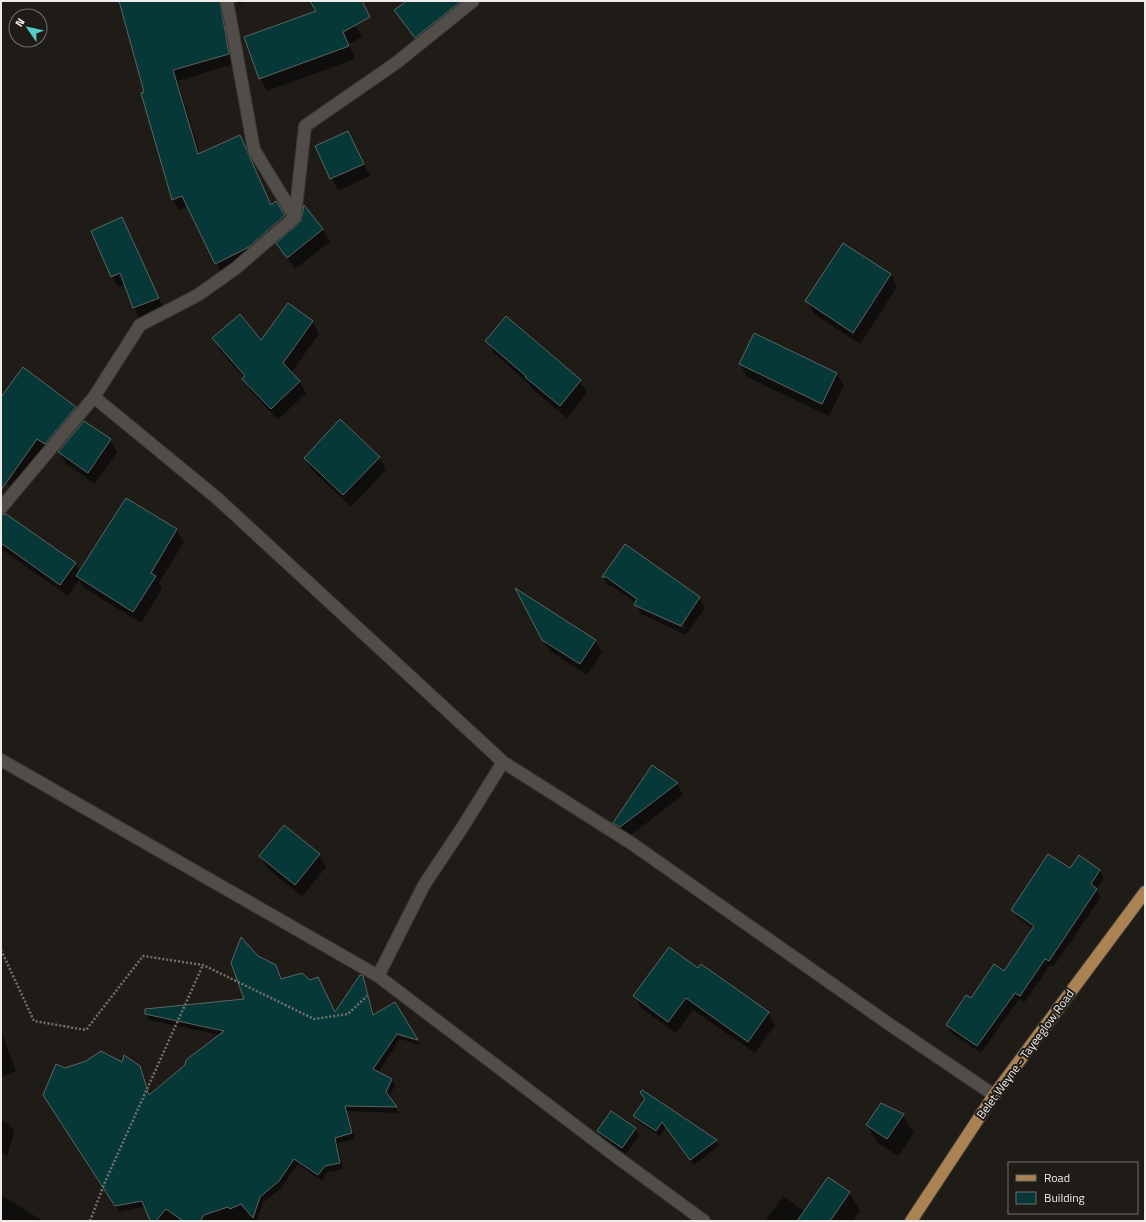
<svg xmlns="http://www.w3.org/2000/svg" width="1146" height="1222" viewBox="0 0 1146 1222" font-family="'Titillium Web',sans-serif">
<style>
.shadow{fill:#0007;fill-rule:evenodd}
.building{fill:#053836;stroke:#5d6564}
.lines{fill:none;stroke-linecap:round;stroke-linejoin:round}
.minor-casing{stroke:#3b3836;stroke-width:14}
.major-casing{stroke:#3b3836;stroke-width:14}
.path{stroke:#74716d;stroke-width:2.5;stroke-dasharray:2 2;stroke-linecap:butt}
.minor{stroke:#514d49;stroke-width:12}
.major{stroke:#ab8352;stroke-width:12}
.labels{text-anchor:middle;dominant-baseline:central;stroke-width:4;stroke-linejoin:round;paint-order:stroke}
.street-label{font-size:12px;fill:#eeebe8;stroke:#1f1c18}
</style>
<rect width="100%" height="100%" fill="#1f1c18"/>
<path class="shadow" d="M134,1H220L224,7L234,64L178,81L200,154L240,137L272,206L276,202L290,226L222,273L188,206L179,210L173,200L142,93H145Z
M237,1H250L239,4Z
M405,1H438L453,23L422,48L395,10L404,4Z
M355,25L362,37L349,44L355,59L267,91L260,78Z
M348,132L370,176L338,191L316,147Z
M122,218L164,309L139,318L134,308L125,284L118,287L112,277L92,231Z
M323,229L330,242L295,269L277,244Z
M890,274L897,287L860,344L814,314L807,301Z
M288,304L313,322L319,334L291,373L300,382L306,393L278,420L250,390L244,378L220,350L214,338L261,341Z
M487,341L580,381L587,393L567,418L533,390L530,385L494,353Z
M740,364L837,374L844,386L829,416L747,377Z
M75,408L82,419L15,490L1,479V414Z
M110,440L117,452L95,484L66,464L59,452Z
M379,457L386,470L351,507L312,470L305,458Z
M126,499L177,530L184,542L159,583L162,589L141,623L84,588L79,580L68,596L1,549V517L75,564L80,572Z
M625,545L699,598L705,608L686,635L641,614L636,603L612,586H608L603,577ZM641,607L686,627L685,629L641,609Z
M543,639L595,640L602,652L587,675L550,651Z
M652,766L677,784L683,795L627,838L621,834L614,823Z
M284,826L319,855L326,867L302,897L267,868L260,856Z
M1071,870H1100L1104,878L1096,889L1101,897L1053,967L1050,965L1024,1003L1019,999L981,1053L951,1033L947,1025L971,999L1004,972L1033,929L1017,917L1013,910Z
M257,957L275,966L282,980L335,1014L362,977L365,983L374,1015L392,1032V1034L417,1041L420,1045L400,1039L378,1073L392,1080L395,1085L389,1098L399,1113L347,1111L355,1139L338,1143L343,1169L328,1172L322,1181L298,1164L282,1187L263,1203L257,1220L148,1221L156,1204L119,1212L48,1101L123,1063L140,1067L150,1095L220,1035L149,1020L146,1014L246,1000Z
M698,970L768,1013L775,1025L755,1053L693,1010L676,1033L641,1008L634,996Z
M1,1030L16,1071L1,1077Z
M642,1091L716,1141L719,1146L694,1165L666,1127L660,1136L638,1122L634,1116L646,1099Z
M903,1115L914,1133L898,1156L878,1143L867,1125Z
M1,1119L11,1126L14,1132L7,1157L1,1152Z
M635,1129L639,1135L626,1154L602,1137L598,1131Z
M828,1178L850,1193L860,1211L853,1221H765L783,1196L805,1212Z
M1,1195L43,1221H1Z"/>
<path class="building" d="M119,1H220L229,54L173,70L198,154L240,135L271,205L276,201L285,215L249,247L215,264L182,196L172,200L141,93L144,92Z
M310,1H362L370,17L343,32L349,46L259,79L244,37L316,11Z
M407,1H461L415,38L394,10Z
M348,131L364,164L330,179L315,146Z
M304,205L323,229L287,258L276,243L301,221Z
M122,217L159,298L133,308L120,273L111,277L91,231Z
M843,243L891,274L853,333L805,301Z
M288,303L313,321L283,363L300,381L271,409L242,379L245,376L212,338L240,314L261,340Z
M506,316L581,380L560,406L525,377L526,376L485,341Z
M754,333L837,373L822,404L739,364Z
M23,367L76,407L45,444L37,439L1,490V397Z
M340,419L380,457L343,495L304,458Z
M84,421L111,439L88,473L58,452Z
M126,498L177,529L151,573L156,576L133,612L76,576Z
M6,514L76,563L60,585L1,543V515Z
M625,544L700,597L681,626L634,605L637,599L606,577H602Z
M515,588L596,640L580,664L542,640Z
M652,765L678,783L620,827L613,823Z
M284,825L320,854L295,885L259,856Z
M1048,854L1070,868L1079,855L1100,870L1091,884L1097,889L1049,961L1045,959L1020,996L1015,993L977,1046L946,1025L966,995L971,998L994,964L1004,971L1034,926L1011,910Z
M241,937L258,956L276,965L281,979L302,973L310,980L318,977L335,1012L360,975L363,976L373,1015L395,1002L418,1040L397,1034L373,1069L392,1079L386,1092L397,1107L345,1106L352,1133L335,1138L340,1163L325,1166L318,1175L294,1159L279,1181L260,1197L253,1218L241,1204L230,1209L228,1207L204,1215L200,1221H183L166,1209L156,1221H150L142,1201L115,1206L43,1095L56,1064L65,1068L86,1061L101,1051L122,1062L124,1055L140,1066L149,1095L185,1065L186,1060L224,1031L145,1014V1009L244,999L231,963Z
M669,947L698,968L701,964L769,1012L748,1042L686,998L668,1022L633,996Z
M642,1090L671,1109L717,1140L690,1160L662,1122L656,1131L633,1116L645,1099L640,1092Z
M881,1103L904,1114L887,1139L866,1125Z
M611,1111L636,1128L622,1148L597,1131Z
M828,1177L850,1192L830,1221H797Z"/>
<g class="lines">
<g class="minor-casing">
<path id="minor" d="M227,1L254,150L295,217
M94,397L218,499L503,762L631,843L889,1024L994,1095
M1,508L94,397L140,325L198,295L236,268L295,217L305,126L396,63L473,1
M1,760L378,976L614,1155L704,1221
M378,976L424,885L462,828L503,762"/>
</g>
<g class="major-casing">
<path id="major" d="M911,1221L994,1095L1145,892"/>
</g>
<path class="path" d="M1,950L34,1021L86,1030L143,956L203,965L314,1019L348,1014L367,996
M90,1221L105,1182L203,965"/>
<use href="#minor" class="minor"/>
<use href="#major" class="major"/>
</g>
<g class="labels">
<g class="street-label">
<text transform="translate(1025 1054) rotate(-54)">Belet Weyne - Tayeeglow Road</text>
</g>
</g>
<rect width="1146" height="1222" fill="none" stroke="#eeebe8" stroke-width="4"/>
<rect x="1008" y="1162" width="130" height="52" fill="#1f1c18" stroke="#726f6b"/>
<rect x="1016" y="1175" width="20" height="6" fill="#ab8352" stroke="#726f6b"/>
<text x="1044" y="1182" font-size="12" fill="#eeebe8">Road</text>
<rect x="1016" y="1192" width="20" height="12" fill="#053836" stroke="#726f6b"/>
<text x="1044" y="1202" font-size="12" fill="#eeebe8">Building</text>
<g transform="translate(28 28) rotate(304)"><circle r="19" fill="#1f1c18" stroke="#726f6b"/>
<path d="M0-3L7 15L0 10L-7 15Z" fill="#54cdc8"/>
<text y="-6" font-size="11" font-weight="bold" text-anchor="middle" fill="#eeebe8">N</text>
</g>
</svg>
